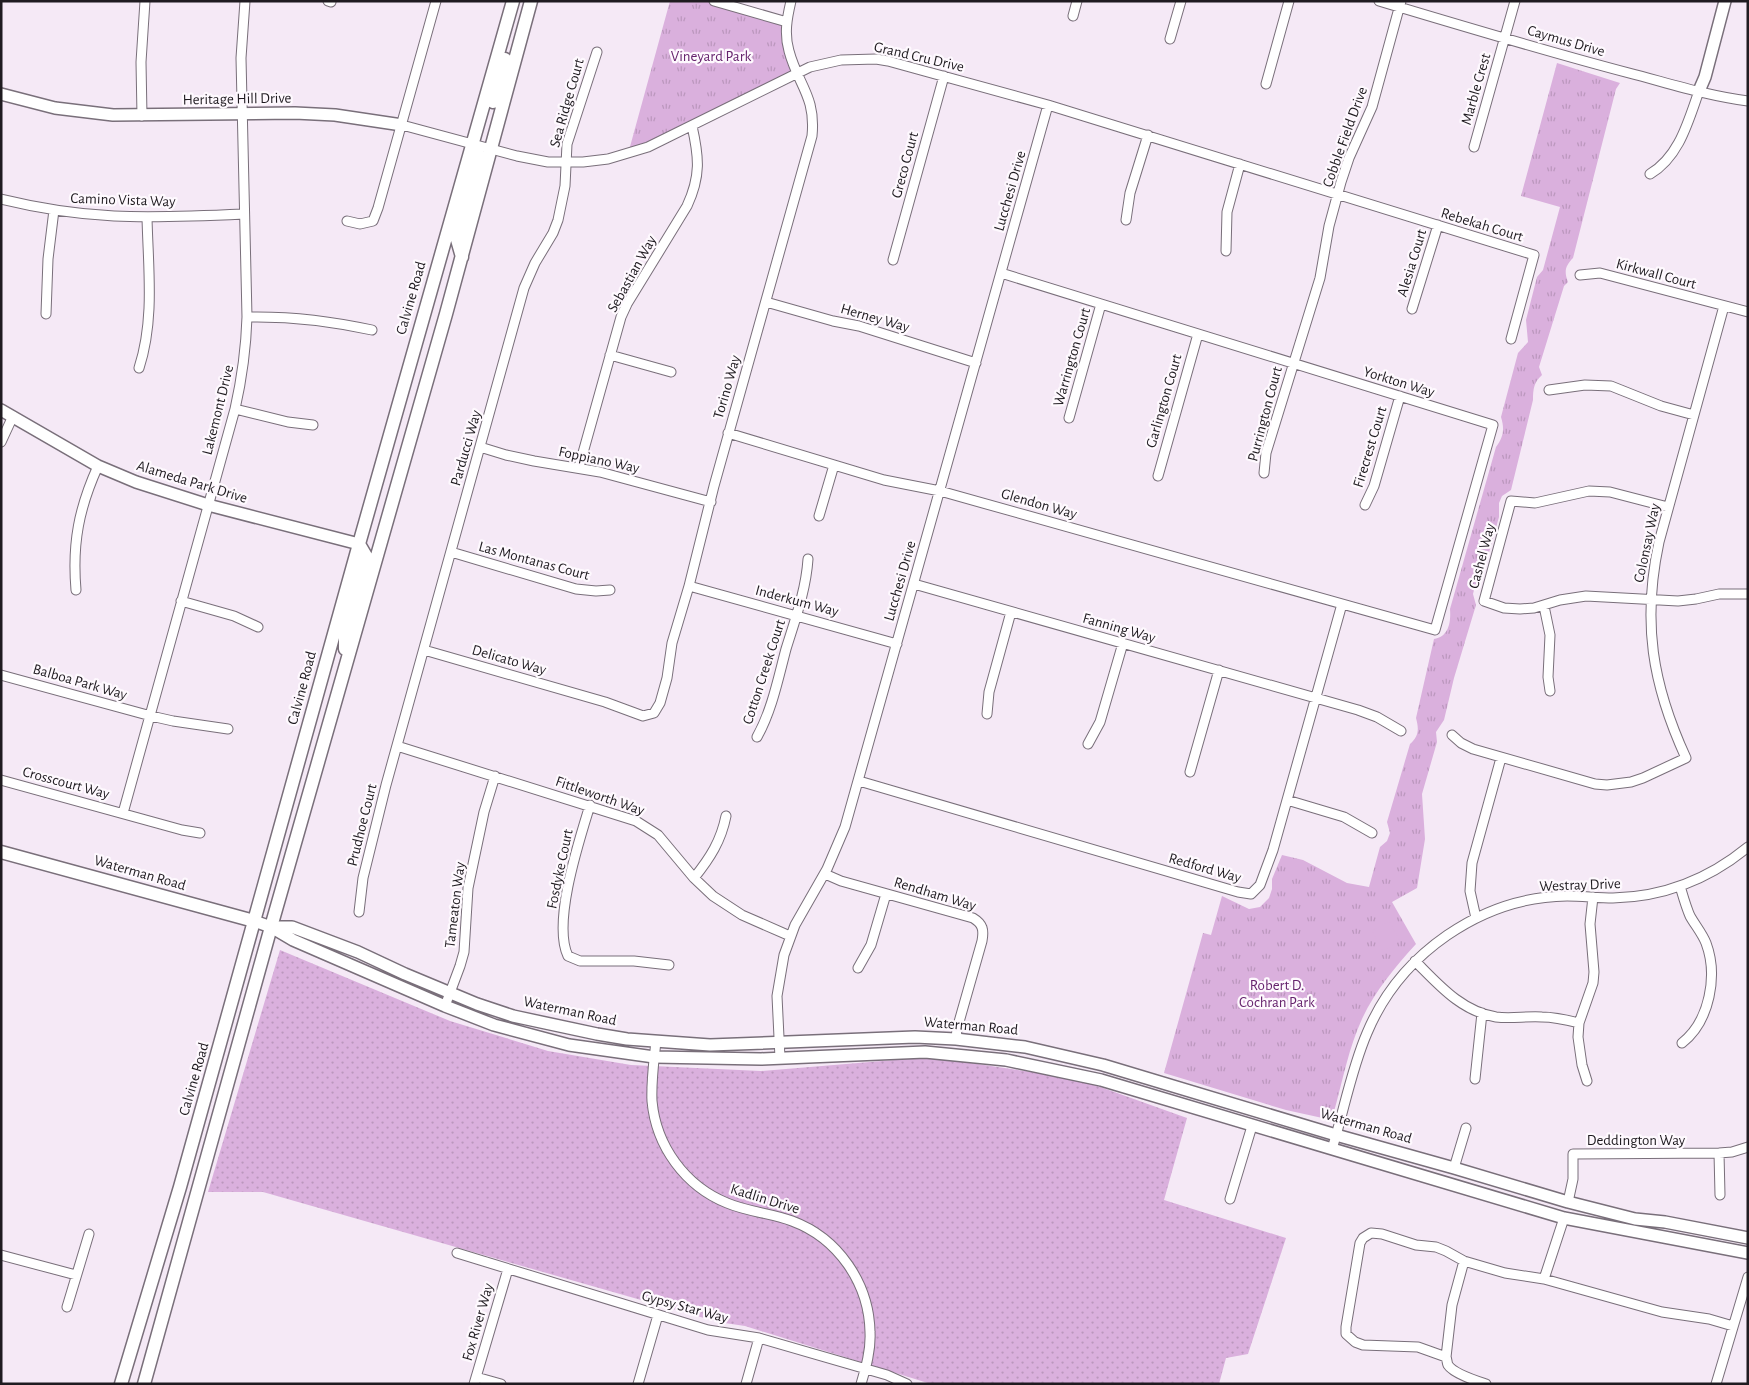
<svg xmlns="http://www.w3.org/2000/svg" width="1749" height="1385" viewBox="0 0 1749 1385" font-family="'Alegreya Sans',sans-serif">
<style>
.grass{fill:url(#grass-dots)}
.park{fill:url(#park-tufts)}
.garden{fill:#dab0dd}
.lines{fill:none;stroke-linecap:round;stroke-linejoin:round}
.minor-casing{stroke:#796f7a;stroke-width:11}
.tertiary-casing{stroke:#796f7a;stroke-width:14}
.secondary-casing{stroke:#796f7a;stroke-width:15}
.minor{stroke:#fff;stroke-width:9}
.tertiary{stroke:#fff;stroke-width:11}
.secondary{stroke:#fff;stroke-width:12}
.labels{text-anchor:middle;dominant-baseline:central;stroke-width:4.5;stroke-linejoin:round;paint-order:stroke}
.street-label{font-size:15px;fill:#1f1b20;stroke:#fef9fe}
.park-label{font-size:15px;fill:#66236d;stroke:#fef9fe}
</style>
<defs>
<pattern id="grass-dots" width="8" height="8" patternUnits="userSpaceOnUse" patternTransform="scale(1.25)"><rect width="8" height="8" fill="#dab0dd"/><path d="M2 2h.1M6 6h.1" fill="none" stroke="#bb97bd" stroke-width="1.8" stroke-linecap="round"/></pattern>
<pattern id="park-tufts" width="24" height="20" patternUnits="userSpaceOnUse" patternTransform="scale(1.25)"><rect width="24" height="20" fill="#dab0dd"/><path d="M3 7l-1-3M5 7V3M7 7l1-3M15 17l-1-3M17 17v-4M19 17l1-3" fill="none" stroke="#bb97bd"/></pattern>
</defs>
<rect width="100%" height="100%" fill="#f5e9f6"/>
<path class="grass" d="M280,950L450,1021L548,1051L631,1065L761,1071L930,1057L1078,1079L1187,1118L1164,1200L1286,1238L1248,1354L1226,1358L1219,1384H931L745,1326L718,1322L263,1192H208Z"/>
<path class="park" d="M670,1H714L787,22L798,73L628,154Z
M1557,63L1620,83L1616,89L1573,258C1565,266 1564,272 1568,282L1564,286L1539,367L1542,375C1534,382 1533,389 1533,400L1511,490L1502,496L1499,503V517L1483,574L1475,586L1473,594L1476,605L1454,678L1444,720L1436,732L1437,742L1422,794L1425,839L1417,888L1392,902L1416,944C1395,967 1375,991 1362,1019C1349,1047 1343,1079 1335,1108L1332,1115L1327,1119L1286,1110L1164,1073L1203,933L1211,935L1222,896L1249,909L1260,907L1269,898L1272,889V879L1282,855L1303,860L1347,883L1369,887L1380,847L1387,841L1390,833L1387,822L1410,744C1419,736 1419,729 1416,718L1434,639C1449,637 1451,622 1450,609L1496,447C1503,437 1505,430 1501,417L1518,353L1528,342L1526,320L1537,277L1543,270L1560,207L1521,196Z"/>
<path class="garden" d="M1389,921L1400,941L1383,951L1372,931Z"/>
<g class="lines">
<g class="minor-casing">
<path id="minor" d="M328,1L331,2
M714,1L787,22
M1379,1C1462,26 1545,51 1629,73C1668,83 1707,96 1748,101
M1073,16L1077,1
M1170,39L1181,1
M1266,84L1289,1
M142,116L141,62L145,1
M402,125L517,156L548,162H583L608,159L648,147L810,67L841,60L876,59L888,61L1048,105L1534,255L1511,339
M1474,147L1515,1
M1650,174C1679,157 1688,122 1699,91
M1,199C38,208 76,214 114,216C158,218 201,216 244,214
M1126,220L1130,193L1148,135
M347,221L360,224L373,221L378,208L436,1
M1226,251L1227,212L1240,164
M893,260L944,76
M1580,275L1600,273L1748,312
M766,302L833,321L859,326L976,363
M1412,309L1438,225
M46,314L48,259L54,210
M247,317C290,316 331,321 372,330
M610,355L671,372
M139,368C155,319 148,267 147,217
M1549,390L1585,385L1611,386L1661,406L1694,415
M235,409L288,422L313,425
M1069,418L1101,304
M728,433L884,480L940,491L1435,630L1493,425L1001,273
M1,442L13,416
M480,447L506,455L534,461L600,472L711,502
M579,467L621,317L627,304L687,206C701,176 699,157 692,126
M1264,473L1266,453L1320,278L1329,226L1341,182L1349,158L1372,107L1401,1
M1158,476L1198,334
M1365,505L1374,486L1400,396
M1668,507L1610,492L1589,491L1535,503L1511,501L1484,601L1504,608L1520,609L1534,608L1560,600L1586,596L1678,601L1696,599L1719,594H1748
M819,516L834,465
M451,552L576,589L596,591L610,590
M914,584L1358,710L1377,717L1401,731
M689,586L897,644
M76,590C72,543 79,508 98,466
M181,601L234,616L258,627
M1544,606L1550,635L1548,677L1550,691
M424,650L605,702L643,716L654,713L660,703L667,678L672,643L689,586L714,486L812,136C816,96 798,85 789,51C784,34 787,18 791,1
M1,675L151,716L173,721L228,729
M987,714L989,692L1011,612
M1452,735L1461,743L1473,749L1595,784L1607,785L1631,782L1643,778L1686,758C1652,684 1642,622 1659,542L1724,306
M757,737C772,710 778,679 786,649C795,620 806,590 808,559
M1088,744L1100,722L1123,643
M397,746L636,821L658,835L694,878L713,896L742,915L790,936
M1190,772L1219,670
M1,780L182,830L200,833
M859,781L1238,892L1251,894L1260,885L1273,850L1342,604
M1287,800L1344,817L1372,833
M590,805C579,841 552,923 568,956L580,961H634L669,965
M123,813L235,409C242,378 246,349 247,317L241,58L245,1
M825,874L841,881L973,918C983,924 984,930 982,941L957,1029L956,1039
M694,878C710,858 721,841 726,816
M1680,886C1683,896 1686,907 1690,916C1695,925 1702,933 1706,943C1718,975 1710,1021 1682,1043
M359,912L363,878L386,785L524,288L535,263L553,233L558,220L565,186L567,144L597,52
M1476,918L1470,891L1472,863L1501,758
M1415,961C1439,985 1461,1011 1496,1017C1511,1019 1526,1016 1542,1017C1554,1017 1567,1020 1579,1023
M858,968L871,945L886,894
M445,1006L460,966L464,952L468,888L484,812L495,776
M656,1041C654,1061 651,1081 652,1101C656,1146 685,1186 727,1203C748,1212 771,1213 792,1221C838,1238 869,1283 870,1332C871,1350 866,1367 861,1384
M780,1058L777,996L784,955L795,925L827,869L845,827L1048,105
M1475,1079L1482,1013
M1587,1081L1582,1065L1578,1037L1579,1023L1593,983L1594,972L1590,924L1593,897
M1332,1149C1344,1111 1351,1070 1367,1033C1400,954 1481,897 1567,896C1582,896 1598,898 1613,898C1663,897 1709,879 1748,847
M1719,1153L1720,1195
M1454,1168L1466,1128
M1230,1199L1252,1126
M1568,1202L1573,1179V1154L1719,1153L1732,1152L1748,1147
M457,1253L708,1330L759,1338L887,1375L907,1384
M1,1255L76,1275
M1544,1279L1564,1218
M67,1307L89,1234
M1446,1357L1452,1305L1464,1261
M476,1377L501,1384
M474,1384L508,1269
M638,1384L658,1315
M746,1384L759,1338
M1486,1384C1477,1381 1454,1374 1448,1365C1447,1363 1447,1359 1446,1357L1418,1347L1363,1345L1355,1342L1346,1334V1327L1360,1243L1363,1238L1371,1233L1382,1234L1416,1245L1436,1247L1446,1251L1464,1261L1505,1273L1544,1279L1662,1312L1709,1319L1733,1326
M1716,1384L1748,1277"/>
</g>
<g class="tertiary-casing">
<path id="tertiary" d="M1699,91L1705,77L1725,1
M1,94L55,108L113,115L295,113L335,115L402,125
M1,410L98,466L136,482L208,505L359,544
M254,921L271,927L293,940L445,1006L494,1025L569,1045L654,1057L761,1059L925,1052L1006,1060L1101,1080L1564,1218L1748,1253
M273,927H292L358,952L405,974L477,1004L513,1016L597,1034L627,1039L710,1045L915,1037L956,1039L1025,1047L1103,1065L1336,1135L1454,1168L1568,1202L1635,1219L1665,1222L1748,1238"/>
</g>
<g class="secondary-casing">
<path id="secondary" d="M493,102L505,59
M462,257L456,236L479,155L472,142
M345,649V639L366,556L359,544
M1,852L254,921
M121,1384L180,1187L359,544L513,1
M144,1384L271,927L446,314L531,1"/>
</g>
<use href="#minor" class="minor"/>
<use href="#tertiary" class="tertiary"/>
<use href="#secondary" class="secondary"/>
</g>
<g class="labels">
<g class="street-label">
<text transform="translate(1566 41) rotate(16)">Caymus Drive</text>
<text transform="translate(919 57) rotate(13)">Grand Cru Drive</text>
<text transform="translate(1476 89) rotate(-74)">Marble Crest</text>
<text transform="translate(237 99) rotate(-1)">Heritage Hill Drive</text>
<text transform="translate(567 103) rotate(-74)">Sea Ridge Court</text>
<text transform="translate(1345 137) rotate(-70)">Cobble Field Drive</text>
<text transform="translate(905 165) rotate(-75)">Greco Court</text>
<text transform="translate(1010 191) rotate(-74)">Lucchesi Drive</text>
<text transform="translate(123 200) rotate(2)">Camino Vista Way</text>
<text transform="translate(1482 225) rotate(17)">Rebekah Court</text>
<text transform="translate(1412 263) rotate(-73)">Alesia Court</text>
<text transform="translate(632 274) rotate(-61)">Sebastian Way</text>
<text transform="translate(1656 274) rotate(15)">Kirkwall Court</text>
<text transform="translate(411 298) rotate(-74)">Calvine Road</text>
<text transform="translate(875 318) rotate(16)">Herney Way</text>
<text transform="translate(1072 357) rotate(-74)">Warrington Court</text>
<text transform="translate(1399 382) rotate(17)">Yorkton Way</text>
<text transform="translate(727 387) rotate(-74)">Torino Way</text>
<text transform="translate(1164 401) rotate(-74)">Garlington Court</text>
<text transform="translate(218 410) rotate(-76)">Lakemont Drive</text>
<text transform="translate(1265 414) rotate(-75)">Purrington Court</text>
<text transform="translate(1370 447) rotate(-73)">Firecrest Court</text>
<text transform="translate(466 448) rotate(-74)">Parducci Way</text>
<text transform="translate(599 460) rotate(12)">Foppiano Way</text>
<text transform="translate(192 482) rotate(17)">Alameda Park Drive</text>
<text transform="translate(1039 504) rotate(16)">Glendon Way</text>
<text transform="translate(1647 543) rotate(-78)">Colonsay Way</text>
<text transform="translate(1482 556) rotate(-75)">Cashel Way</text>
<text transform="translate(534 561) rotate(15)">Las Montanas Court</text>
<text transform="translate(900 581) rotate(-74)">Lucchesi Drive</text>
<text transform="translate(797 601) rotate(15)">Inderkum Way</text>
<text transform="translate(1119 628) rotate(16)">Fanning Way</text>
<text transform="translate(509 660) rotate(16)">Delicato Way</text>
<text transform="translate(764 672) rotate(-72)">Cotton Creek Court</text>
<text transform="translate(80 682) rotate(16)">Balboa Park Way</text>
<text transform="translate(302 688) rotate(-75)">Calvine Road</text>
<text transform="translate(66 783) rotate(15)">Crosscourt Way</text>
<text transform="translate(600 796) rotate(19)">Fittleworth Way</text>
<text transform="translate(362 825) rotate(-76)">Prudhoe Court</text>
<text transform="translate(1205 868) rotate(16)">Redford Way</text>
<text transform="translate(560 869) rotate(-78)">Fosdyke Court</text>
<text transform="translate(140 873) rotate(16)">Waterman Road</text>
<text transform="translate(1580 885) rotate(-2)">Westray Drive</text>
<text transform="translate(935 894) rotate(17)">Rendham Way</text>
<text transform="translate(455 905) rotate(-83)">Tameaton Way</text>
<text transform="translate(570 1011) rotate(12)">Waterman Road</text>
<text transform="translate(971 1026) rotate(5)">Waterman Road</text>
<text transform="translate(194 1079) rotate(-74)">Calvine Road</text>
<text transform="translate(1366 1126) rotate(16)">Waterman Road</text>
<text x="1636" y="1140">Deddington Way</text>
<text transform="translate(765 1199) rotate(17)">Kadlin Drive</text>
<text transform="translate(685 1307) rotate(15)">Gypsy Star Way</text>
<text transform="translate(478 1322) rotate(-74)">Fox River Way</text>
</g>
<g class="park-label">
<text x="711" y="56">Vineyard Park</text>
<text x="1277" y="985">Robert D.<tspan x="1277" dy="17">Cochran Park</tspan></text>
</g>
</g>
<rect width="1749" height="1385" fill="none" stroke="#1f1b20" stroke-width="5"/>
</svg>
